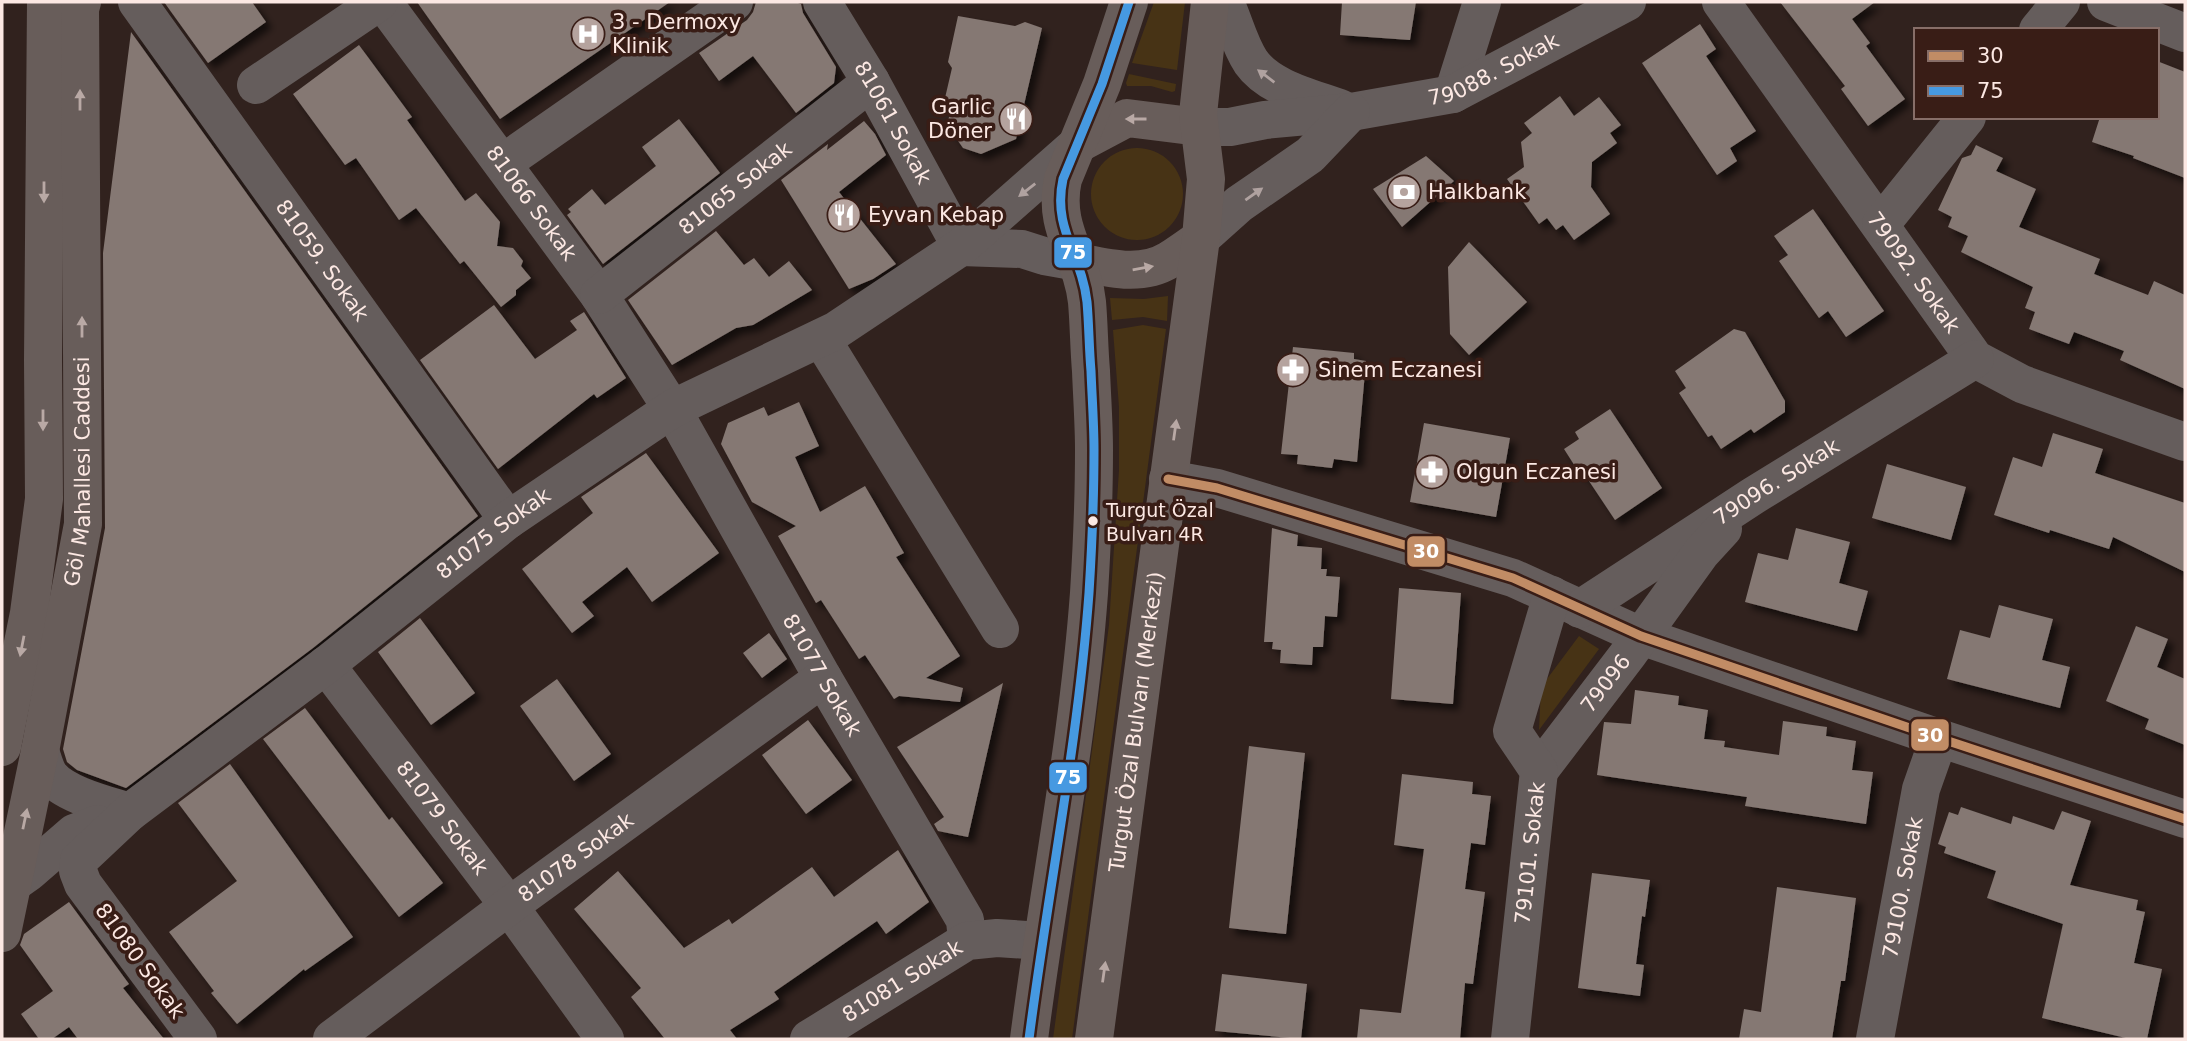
<svg xmlns="http://www.w3.org/2000/svg" width="2187" height="1041" viewBox="0 0 2187 1041" font-family="'DejaVu Sans',sans-serif">
<style>
.green{fill:#473315}
.building{fill:#857873;filter:url(#shadow)}
.lines{fill:none;stroke-linecap:round;stroke-linejoin:round}
.minor{stroke:#655d5c;stroke-width:38}
.major{stroke:#685d5a;stroke-width:38}
.bus-1-casing{stroke:#391d16;stroke-width:14}
.bus-2-casing{stroke:#391d16;stroke-width:14}
.bus-1{stroke:#c18c65;stroke-width:9}
.bus-2{stroke:#4699e1;stroke-width:9}
.oneway{fill:#b0a2a0}
.oneway2{fill:#b9a9a5}
.bus-dot{fill:#fce8e3;stroke:#391d16;stroke-width:2.5}
.labels{text-anchor:middle;dominant-baseline:central;stroke-width:7;stroke-linejoin:round;paint-order:stroke}
.bus-label{font-size:19px;fill:#fce8e3;stroke:#391d16;text-anchor:start}
.poi-label{font-size:21px;fill:#fce8e3;stroke:#391d16;text-anchor:start}
.street-label{font-size:21px;fill:#fce8e3;stroke:#391d16}
.line-badge{stroke:#391d16;stroke-width:2.5}
.badge-label{font-size:19px;text-anchor:middle;font-weight:bold;fill:#fff}
</style>
<defs>
<filter id="shadow"><feDropShadow dx="6" dy="6" stdDeviation="3.5" flood-color="#0009"/></filter>
</defs>
<rect width="100%" height="100%" fill="#31221e"/>
<path class="green" d="M1154,2H1185L1177,70L1132,63Z
M1129,74L1176,84L1175,91L1172,92L1151,86H1127L1126,83Z
M1091 194a46 46 0 1 1 92 0a46 46 0 1 1-92 0Z
M1168,296L1167,321L1143,317L1112,320L1110,298L1144,299Z
M1143,325L1166,329L1072,1039H1053L1109,625L1119,470V407L1113,330Z
M1579,636L1599,649L1539,730L1541,687Z"/>
<path class="building" d="M164,2H252L266,22L208,63Z
M417,2H670L500,119Z
M756,2H795L801,4L803,13L836,67L834,83L796,113L753,56L719,81L699,53L747,20L753,12Z
M1342,2H1416L1410,40L1340,35Z
M1780,2H1875L1852,19L1870,43L1866,46L1905,99L1868,126L1841,89L1845,86Z
M958,16L1015,26L1025,22L1042,28L1016,139L981,154L963,148L947,125L951,109L945,98L952,68L948,62Z
M1700,24L1716,49L1706,56L1756,131L1730,148L1737,161L1717,175L1642,63Z
M131,32L478,516L313,648L126,788L77,770L67,762L63,749L105,528L103,253Z
M359,45L412,117L407,120L465,201L476,193L500,222L497,246L513,248L523,261L521,266L531,278L516,290V295L501,307L464,261L460,264L416,208L399,220L356,158L345,165L293,94Z
M2157,61L2185,72V178L2133,158L2134,156L2092,142L2100,117H2157Z
M1560,96L1574,116L1599,97L1621,125L1610,133L1617,143L1592,162L1591,187L1610,214L1574,240L1563,225L1556,230L1547,218L1539,224L1507,179L1524,167L1521,142L1532,133L1524,123Z
M679,119L720,173L603,264L567,215L571,212L568,209L592,189L605,205L656,166L642,147Z
M864,121L875,134L886,155L839,192L896,264L873,279L849,289L781,180L828,144L827,150Z
M1976,145L2003,158L1996,171L2036,189L2019,227L2100,259L2094,274L2148,295L2154,281L2185,295V389L2120,360L2124,351L2074,332L2069,344L2029,329L2035,312L2025,308L2033,287L1961,252L1968,236L1948,227L1952,217L1938,210L1962,158L1971,155Z
M1426,156L1454,181L1402,227L1373,189Z
M1813,209L1884,311L1846,337L1828,311L1819,318L1779,261L1788,255L1774,236Z
M716,231L744,265L754,258L769,277L789,261L812,290L753,325L736,328L672,365L628,300Z
M1469,242L1527,302L1469,355L1450,334L1448,267Z
M494,305L535,359L577,330L570,321L584,312L626,378L597,398L594,394L498,469L420,360Z
M1734,329L1745,332L1785,401V412L1754,433L1751,429L1721,449L1712,435L1708,437L1679,393L1686,388L1675,371Z
M1293,347L1354,353V359L1366,361L1357,462L1334,459L1332,468L1297,464L1298,455L1281,454Z
M799,402L819,446L795,457L820,512L865,486L904,553L896,557L960,656L926,678L963,688L960,702L899,696L894,699L865,655L859,659L821,600L816,603L778,536L796,526L752,502L721,444L728,423L764,407L768,416Z
M1610,409L1662,488L1615,520L1583,472L1580,474L1564,449L1579,439L1575,432Z
M1424,423L1510,438L1496,517L1410,502Z
M2053,433L2103,449L2095,473L2185,503V572L2113,537L2109,549L2050,530L2049,533L1994,515L2013,457L2042,467Z
M646,453L719,553L652,602L627,567L582,602L594,616L572,633L522,569L593,513L581,497Z
M1887,464L1966,487L1951,540L1872,518Z
M1272,528L1298,535L1297,546L1322,548L1321,569H1327L1326,576L1340,577L1337,617L1325,616L1323,647H1313L1312,665L1280,663L1281,650L1272,649L1273,642H1264Z
M1796,528L1850,542L1839,583L1868,591L1857,631L1745,602L1758,553L1788,560Z
M1399,588L1461,593L1453,704L1391,699Z
M1999,605L2053,619L2042,660L2070,667L2060,708L1947,679L1960,630L1990,638Z
M420,618L475,693L431,725L378,652Z
M2136,626L2168,639L2157,667L2185,679V745L2145,729L2149,719L2106,701Z
M769,633L787,659L762,678L743,653Z
M557,679L611,754L574,781L520,706Z
M1003,683L968,837L938,831L934,824L944,817L897,747Z
M1635,690L1679,696L1678,705L1708,710L1704,739L1725,741L1724,747L1779,755L1783,721L1827,727L1826,736L1856,741L1852,770L1873,772L1866,824L1745,806L1747,797L1597,775L1604,722L1631,724Z
M305,708L389,820L392,817L443,883L399,917L263,739Z
M808,720L852,780L806,814L762,755Z
M1249,746L1305,753L1286,934L1229,928Z
M230,764L353,937L305,971L304,969L237,1024L211,993L214,991L169,932L237,881L178,803Z
M1402,774L1473,782L1472,794L1491,796L1485,845L1471,843L1465,889L1485,892L1473,984L1465,983L1460,1039H1357L1360,1009L1401,1013L1424,849L1394,845Z
M1961,807L2011,824L2013,816L2054,830L2062,811L2091,821L2070,885L2138,900L2136,910L2145,912L2134,963L2162,969L2147,1039H2130L2042,1018L2063,924L1987,898L1996,871L1944,853L1946,847L1938,844L1949,812L1958,815Z
M898,850L929,902L886,934L877,921L774,992L779,999L730,1030L737,1039H665L631,997L641,988L574,909L618,871L684,948L729,919L732,924L812,867L834,897Z
M1592,873L1650,880L1645,917L1642,916L1636,964L1644,965L1640,996L1578,988Z
M1777,887L1856,898L1845,981H1841L1832,1039H1739L1744,1009L1761,1012Z
M69,902L129,984L123,988L164,1039H78L69,1027L52,1039H39L21,1014L53,991L20,945L24,934Z
M1222,974L1307,984L1301,1039L1215,1031Z"/>
<g class="lines">
<g class="minor">
<path id="s1" d="M137,2L508,520"/>
<path id="s2" d="M383,2L599,295L672,409L823,678L965,920L967,941"/>
<path id="s3" d="M822,2L871,82L961,247"/>
<path d="M1225,2C1234,21 1239,44 1251,62C1270,89 1313,98 1342,109"/>
<path id="s4" d="M1721,2L1975,359L2022,384L2185,442"/>
<path d="M2106,2L2185,33"/>
<path d="M2038,30L2061,2"/>
<path d="M256,85L379,2"/>
<path d="M1453,94L1482,2"/>
<path id="s5" d="M1199,127H1230L1265,120L1351,112L1453,94L1627,2"/>
<path d="M503,163L734,2"/>
<path d="M1881,224L1967,117"/>
<path d="M1201,238L1239,204L1310,155L1351,112"/>
<path d="M961,247L1022,249L1044,256L1078,262"/>
<path id="s6" d="M599,295L871,82"/>
<path d="M821,338L1000,629"/>
<path d="M1168,479L1217,488L1513,578L1641,636L1939,738L2185,819"/>
<path id="s7" d="M1580,609L1753,496L1975,359"/>
<path id="s8" d="M326,665L509,906L605,1039"/>
<path d="M40,751C43,759 45,769 50,776C65,795 108,805 130,812"/>
<path id="s9" d="M1539,771L1629,653L1701,553L1723,529"/>
<path d="M12,884L29,872L74,833L98,824"/>
<path id="s10" d="M198,1039L83,884L78,871L79,860L130,812L326,665L508,520L672,409L835,331L961,247L1078,144"/>
<path id="s11" d="M332,1039L509,906L823,678"/>
<path id="s12" d="M809,1039L967,941L997,938L1042,941"/>
<path id="s13" d="M1510,1039L1539,771L1512,731L1552,595"/>
<path id="s14" d="M1875,1039L1921,789L1939,738"/>
</g>
<g class="major">
<path d="M1078,144L1127,118L1199,127"/>
<path d="M1078,262C1108,268 1141,277 1169,260C1180,253 1191,245 1201,238"/>
<path d="M2,747L29,613L44,499L43,360L46,2"/>
<path id="s15" d="M2,933L40,751L83,524L80,9L82,2"/>
<path d="M1029,1039C1048,891 1078,743 1089,593C1092,545 1094,498 1094,450C1094,424 1092,397 1091,371C1089,348 1089,325 1087,302C1082,255 1052,229 1063,179L1102,84L1129,2"/>
<path id="s16" d="M1094,1039L1201,238L1206,179L1198,114L1210,2"/>
</g>
<g class="bus-1-casing">
<path id="bus-1" d="M1168,479L1217,488L1513,578L1641,636L1939,738L2185,819"/>
</g>
<g class="bus-2-casing">
<path id="bus-2" d="M1029,1039C1048,891 1078,743 1089,593C1092,545 1094,498 1094,450C1094,424 1092,397 1091,371C1089,348 1089,325 1087,302C1082,255 1052,229 1063,179L1102,84L1129,2"/>
</g>
<use href="#bus-1" class="bus-1"/>
<use href="#bus-2" class="bus-2"/>
</g>
<defs><path id="oneway-solid" d="M-6-.8H1V-3.2L6.5 0L1 3.2V.8H-6Z" transform="scale(1.75)"/></defs>
<g class="oneway">
<use href="#oneway-solid" transform="translate(1266 76) rotate(-143)"/>
<use href="#oneway-solid" transform="translate(1027 190) rotate(142)"/>
<use href="#oneway-solid" transform="translate(1254 194) rotate(-35)"/>
</g>
<g class="oneway2">
<use href="#oneway-solid" transform="translate(80 100) rotate(-90)"/>
<use href="#oneway-solid" transform="translate(1136 119) rotate(-180)"/>
<use href="#oneway-solid" transform="translate(44 192) rotate(90)"/>
<use href="#oneway-solid" transform="translate(1143 268) rotate(-10)"/>
<use href="#oneway-solid" transform="translate(82 327) rotate(-90)"/>
<use href="#oneway-solid" transform="translate(43 420) rotate(90)"/>
<use href="#oneway-solid" transform="translate(1175 430) rotate(-82)"/>
<use href="#oneway-solid" transform="translate(22 646) rotate(101)"/>
<use href="#oneway-solid" transform="translate(25 819) rotate(-78)"/>
<use href="#oneway-solid" transform="translate(1104 972) rotate(-82)"/>
</g>
<defs>
<g id="hospital-disc" transform="scale(1.75)"><circle r="9.5" fill="#b5a39e" stroke="#391d16"/><path d="M-5-5h3v3.5h4V-5h3V5h-3V1.5h-4V5h-3Z" fill="#fff"/></g>
<g id="restaurant-disc" transform="scale(1.75)"><circle r="9.5" fill="#b5a39e" stroke="#391d16"/><path d="M-5-6h1v4h1v-4h1v4h1v-4h1v5L-1.5 .5V6h-2V.5L-5-1ZM5-6V6H3V1.5H1.5Q1.5-4 5-6Z" fill="#fff"/></g>
<g id="bank-disc" transform="scale(1.75)"><circle r="9.5" fill="#b5a39e" stroke="#391d16"/><path d="M-6-4H6V4H-6ZM0-2.3a2.3 2.3 0 1 0 0 4.6a2.3 2.3 0 1 0 0-4.6Z" fill="#fff"/></g>
<g id="pharmacy-disc" transform="scale(1.75)"><circle r="9.5" fill="#b5a39e" stroke="#391d16"/><path d="M-2-6h4v4h4v4h-4v4h-4v-4h-4v-4h4Z" fill="#fff"/></g>
</defs>
<g fill-rule="evenodd">
<use href="#hospital-disc" x="588" y="34"/>
<use href="#restaurant-disc" x="1016" y="119"/>
<use href="#bank-disc" x="1404" y="192"/>
<use href="#restaurant-disc" x="844" y="215"/>
<use href="#pharmacy-disc" x="1293" y="370"/>
<use href="#pharmacy-disc" x="1432" y="472"/>
</g>
<circle class="bus-dot" cx="1093" cy="521" r="6"/>
<g class="labels">
<g class="bus-label">
<text x="1106" y="510">Turgut Özal<tspan x="1106" dy="24">Bulvarı 4R</tspan></text>
</g>
<g class="poi-label">
<text x="612" y="22">3 - Dermoxy<tspan x="612" dy="24">Klinik</tspan></text>
<text x="992" y="107" text-anchor="end">Garlic<tspan x="992" dy="24">Döner</tspan></text>
<text x="1428" y="192">Halkbank</text>
<text x="868" y="215">Eyvan Kebap</text>
<text x="1318" y="370">Sinem Eczanesi</text>
<text x="1456" y="472">Olgun Eczanesi</text>
</g>
<g class="street-label">
<text stroke="none"><textPath href="#s5" startOffset="303">79088. Sokak</textPath></text>
<text stroke="none"><textPath href="#s3" startOffset="140">81061 Sokak</textPath></text>
<text stroke="none"><textPath href="#s6" startOffset="173">81065 Sokak</textPath></text>
<text stroke="none"><textPath href="#s2" startOffset="250">81066 Sokak</textPath></text>
<text stroke="none"><textPath href="#s1" startOffset="318">81059. Sokak</textPath></text>
<text stroke="none"><textPath href="#s4" startOffset="332">79092. Sokak</textPath></text>
<text stroke="none"><textPath href="#s15" startOffset="469">Göl Mahallesi Caddesi</textPath></text>
<text stroke="none"><textPath href="#s7" startOffset="234">79096. Sokak</textPath></text>
<text stroke="none"><textPath href="#s10" startOffset="746">81075 Sokak</textPath></text>
<text stroke="none"><textPath href="#s2" startOffset="805">81077 Sokak</textPath></text>
<text stroke="none"><textPath href="#s9" startOffset="110">79096</textPath></text>
<text stroke="none"><textPath href="#s16" startOffset="320">Turgut Özal Bulvarı (Merkezi)</textPath></text>
<text stroke="none"><textPath href="#s8" startOffset="192">81079 Sokak</textPath></text>
<text stroke="none"><textPath href="#s13" startOffset="187">79101. Sokak</textPath></text>
<text stroke="none"><textPath href="#s11" startOffset="304">81078 Sokak</textPath></text>
<text stroke="none"><textPath href="#s14" startOffset="154">79100. Sokak</textPath></text>
<text transform="translate(140 961) rotate(54)">81080 Sokak</text>
<text stroke="none"><textPath href="#s12" startOffset="110">81081 Sokak</textPath></text>
</g>
</g>
<g class="line-badge">
<rect x="1053" y="236" width="40" height="33" rx="7" fill="#4699e1"/>
<rect x="1406" y="535" width="40" height="33" rx="7" fill="#c18c65"/>
<rect x="1910" y="718" width="40" height="34" rx="7" fill="#c18c65"/>
<rect x="1048" y="761" width="40" height="33" rx="7" fill="#4699e1"/>
</g>
<g class="badge-label">
<text x="1073" y="259">75</text>
<text x="1426" y="558">30</text>
<text x="1930" y="742">30</text>
<text x="1068" y="784">75</text>
</g>
<rect width="2187" height="1041" fill="none" stroke="#fce8e3" stroke-width="7"/>
<rect x="1914" y="28" width="245" height="91" fill="#391d16" stroke="#876e68" stroke-width="2"/>
<rect x="1928" y="51" width="35" height="10" fill="#c18c65" stroke="#876e68" stroke-width="2"/>
<text x="1977" y="63" font-size="21" fill="#fce8e3">30</text>
<rect x="1928" y="86" width="35" height="10" fill="#4699e1" stroke="#876e68" stroke-width="2"/>
<text x="1977" y="98" font-size="21" fill="#fce8e3">75</text>
</svg>
